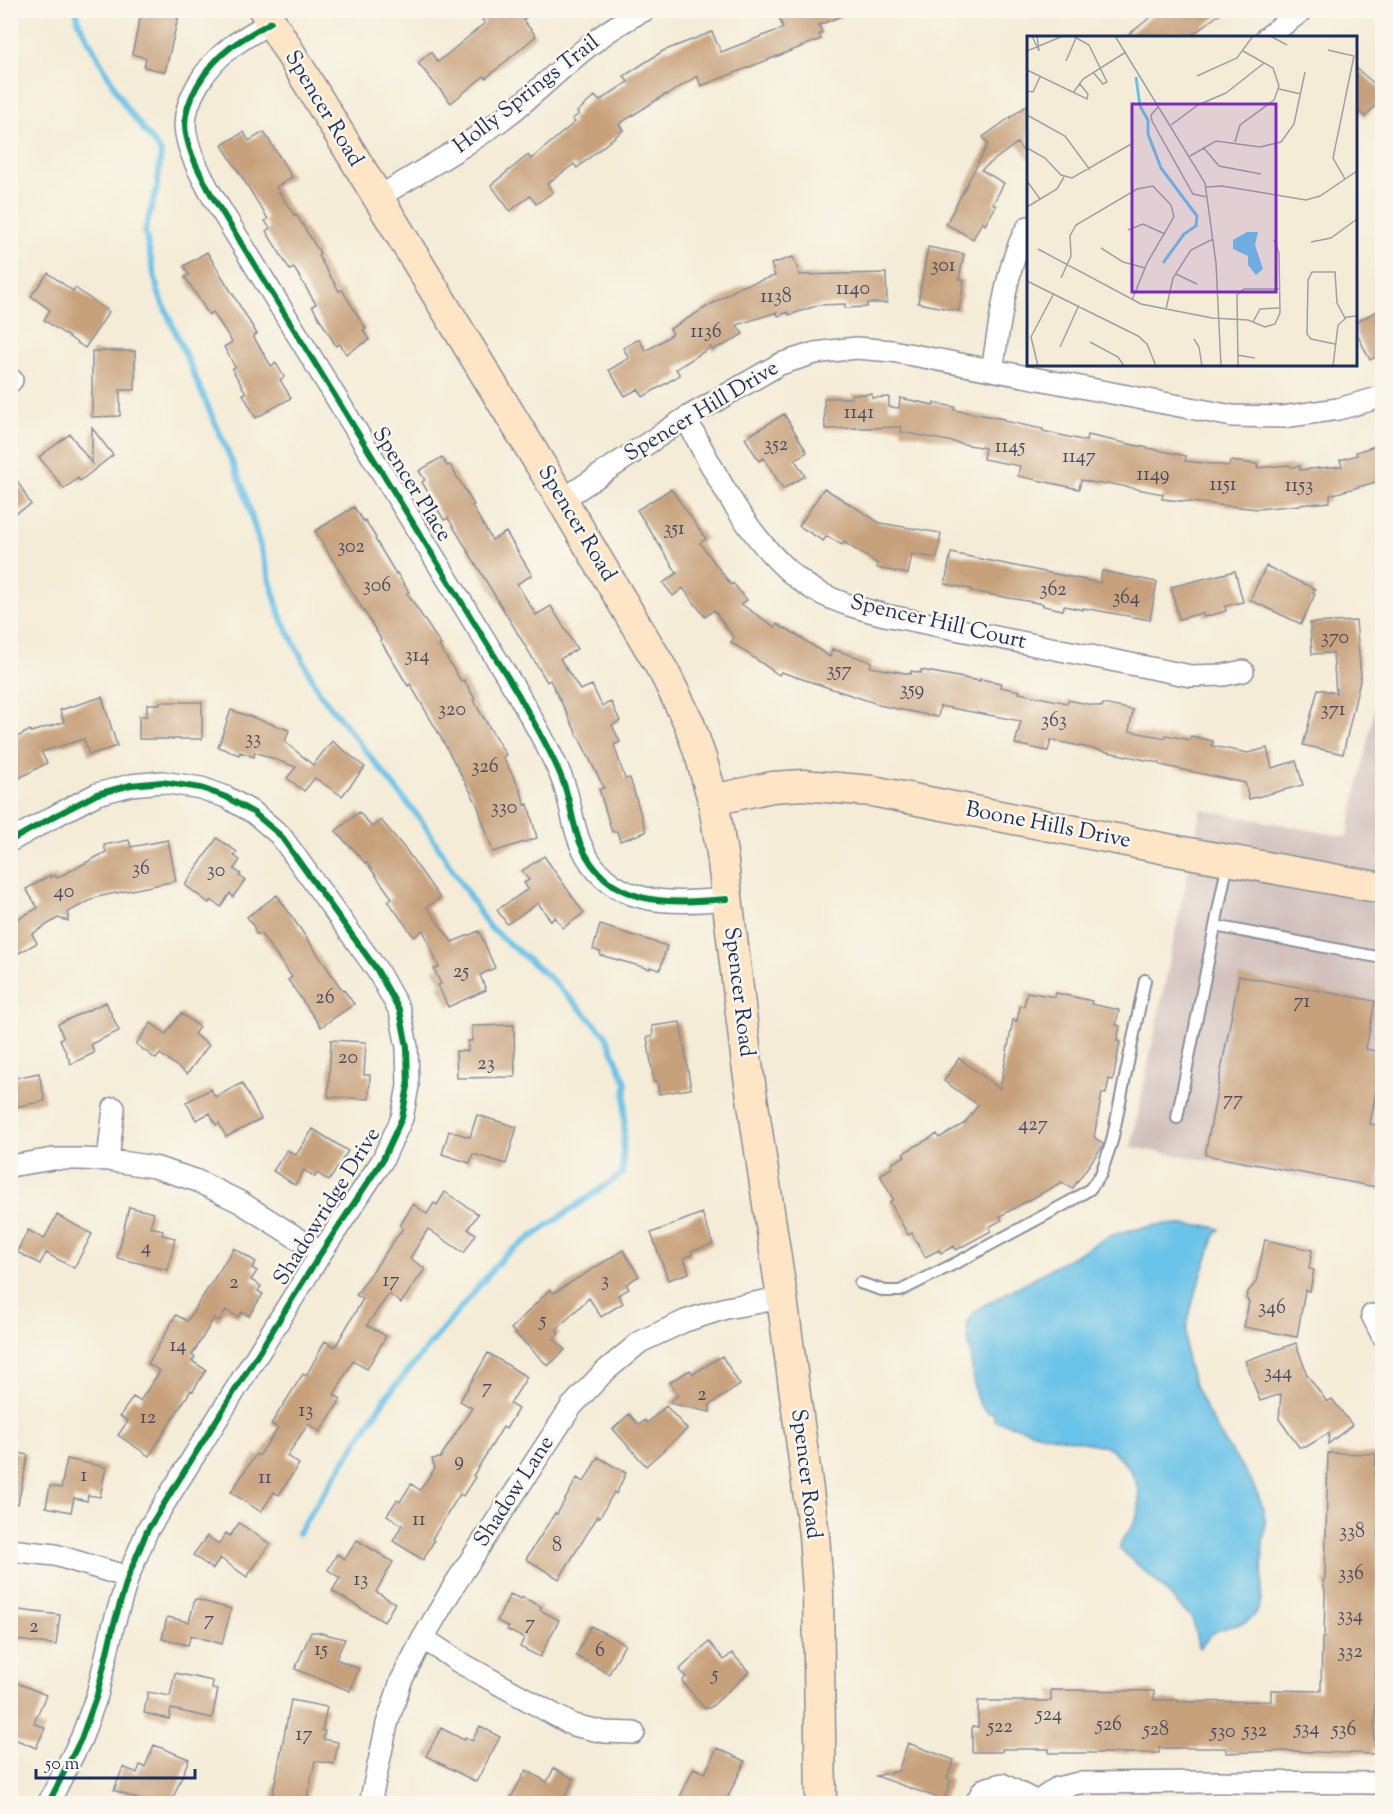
<svg xmlns="http://www.w3.org/2000/svg" width="1393" height="1814" viewBox="0 0 1393 1814" font-family="'Sorts Mill Goudy',serif">
<style>
.industrial{fill:#d1c0bc}
.water{fill:#6bc3e8;stroke:#4379a3;stroke-width:1.5}
.lines{fill:none;stroke-linecap:round;stroke-linejoin:round}
.stream{stroke:#6bc3e8;stroke-width:6}
.building{fill:#c7a17b}
.lane-casing{stroke:#888e9a;stroke-width:14}
.street-casing{stroke:#888e9a;stroke-width:24}
.secondary-casing{stroke:#888e9a;stroke-width:33}
.lane{stroke:#fff;stroke-width:10}
.street{stroke:#fff;stroke-width:21}
.secondary{stroke:#fde5c5;stroke-width:30}
.cycleway-casing{stroke:#fbf7ec;stroke-width:10}
.cycleway{stroke:#00873e;stroke-width:6}
.labels{text-anchor:middle;dominant-baseline:central;stroke-width:5;stroke-linejoin:round;paint-order:stroke}
.number-label{font-size:20px;fill:#464c65}
.street-label{font-size:22px;fill:#1b2f5e;stroke:#fbf7ec}
.inset-river{fill:none;stroke:#6bc3e8;stroke-width:3}
.inset-road{fill:none;stroke:#9da0a7;stroke-width:1.5}
.view{fill:#7b2cbf;fill-opacity:0.15;stroke:#7b2cbf;stroke-width:3}
.inset-edge{fill:none;stroke:#1b2f5e;stroke-width:3}
</style>
<rect width="100%" height="100%" fill="#fbf7ec"/>
<filter id="ink" filterUnits="userSpaceOnUse"><feTurbulence type="fractalNoise" baseFrequency=".0167" numOctaves="2"/><feDisplacementMap in="SourceGraphic" scale="12" xChannelSelector="R" yChannelSelector="G"/><feConvolveMatrix kernelMatrix="1 2 1 2 8 2 1 2 1" color-interpolation-filters="sRGB"/></filter>
<filter id="wash" filterUnits="userSpaceOnUse"><feTurbulence type="fractalNoise" baseFrequency=".008" numOctaves="4" result="noise"/><feDisplacementMap in="SourceGraphic" scale="24" xChannelSelector="R" yChannelSelector="G"/><feGaussianBlur stdDeviation="1.35" result="paint"/><feColorMatrix in="noise" values="0 0 0 0 0 0 0 0 0 0 0 0 0 0 0 0 0 1.4 0 .05"/><feComposite in="paint" operator="in"/></filter>
<g filter="url(#wash)">
<rect width="100%" height="100%" fill="#f4ecd7"/>
<path class="industrial" d="M1382,674V1191L1131,1147L1201,809L1347,837Z"/>
<path class="water" d="M1163,1224L1214,1227L1220,1229L1214,1237C1204,1274 1179,1323 1187,1361C1192,1385 1214,1426 1228,1447C1243,1469 1261,1491 1265,1519C1266,1527 1264,1534 1263,1541C1262,1552 1263,1563 1262,1573C1261,1588 1264,1600 1256,1613C1246,1628 1224,1624 1212,1634C1207,1638 1204,1644 1200,1648L1198,1647L1193,1620L1161,1586L1120,1549C1119,1539 1128,1534 1133,1525C1149,1496 1132,1461 1104,1446L1041,1434L994,1420L993,1412L989,1413C981,1408 978,1403 975,1394L967,1327C969,1316 974,1312 983,1306L1110,1236L1126,1231Z"/>
<g class="lines">
<path class="stream" d="M76,10L79,23L125,106L161,152L157,187L145,231L158,292L243,487L280,615L319,692L424,824L488,926L551,979L606,1035L626,1083L622,1174L504,1256L386,1397L298,1533"/>
</g>
<g id="blocks">
<path class="building" d="M142,10H180L165,72L144,67L146,58L132,54Z
M494,10H534L523,20L536,36L486,78L484,76L451,103L418,63L431,52L438,62L485,23L482,20Z
M777,10L854,11L819,25L822,33L819,34L821,39L701,86L697,76L667,95L666,94L619,124L623,130L577,168L574,164L547,184L553,192L536,204L530,196L510,211L491,185L528,155L531,159L575,122L572,119L579,114L577,112L595,96L599,101L628,82L624,76L663,51L712,32L721,52L783,28Z
M1160,10H1225L1188,38H1124Z
M1356,68L1383,91V97L1365,117L1356,108Z
M1029,104V159L1017,143L981,170L1004,183L993,204L996,206L985,225L982,222L973,239L946,224L988,144L983,137Z
M244,132L249,141L264,132L292,177L276,187L294,215L296,214L320,253L318,255L323,264L339,291L342,290L366,329L363,330L369,340L346,354L340,344L336,346L312,306L316,304L294,268L290,270L266,231L270,228L265,221L268,219L222,145Z
M928,247L964,254L959,279L964,280L959,311L918,303Z
M207,252L257,334L253,336L271,366L276,363L284,377L280,380L291,398L256,418L243,394L246,393L232,369L235,367L224,347L232,342L213,312L209,315L185,277L189,275L184,266Z
M793,257L800,275L886,273L887,303H867V307L845,308V304L819,305L789,315L788,312L778,316L777,312L737,325L743,334L723,346L722,345L713,350L711,347L676,369L680,375L643,397L638,389L625,396L609,370L629,358L623,348L639,339L646,351L673,334L670,329L740,287L775,276L771,264Z
M48,273L73,291L75,288L109,312L85,348L44,320L50,310L31,296Z
M1383,308V353L1370,360L1356,332V322Z
M92,351H135V390H120V416L92,417Z
M852,394H872V398L889,397V407L899,408L900,398L934,405V403L955,407L954,410L1004,419V421L1043,429V431L1086,441L1087,435L1186,456L1185,461L1229,466L1230,461L1258,464L1257,468L1290,465L1291,467L1300,466V470L1342,466L1340,460L1357,455L1356,452L1378,445V448L1383,447V480L1330,495V502L1258,509L1162,499L1163,494L1107,483L1106,485L1081,480L1079,489L1018,476L1020,466L983,459L985,448L901,432V427L825,429L824,398H852Z
M784,414L807,452L795,460L805,476L783,489L764,458L759,461L745,438Z
M92,428L113,455L80,481L78,478L64,489L39,457L70,434L92,464Z
M442,457L447,466L450,465L474,505L472,506L492,540L506,532L532,575L517,584L536,615L551,606L577,649L560,659L580,690L592,685L602,706L611,702L620,721L612,725L620,742L614,745L625,779L630,778L646,832L620,841L617,831L612,832L599,789L604,788L550,680L547,682L448,518L444,520L422,482L425,480L419,471Z
M10,468L31,505L10,516Z
M824,488L880,523L941,533L937,558L912,554L908,574L877,568L878,564L844,542L842,545L827,536L823,541L799,526Z
M671,489L706,539L700,543L731,585L733,583L747,600L741,604L775,627L777,624L785,629L786,628L830,657L832,649L872,662L870,667L911,674V671L921,673V670L980,681V679L1001,683L1000,687L1020,691L1019,693L1067,703L1068,700L1102,707L1103,704L1133,710L1129,731L1165,738L1166,735L1190,740L1191,736L1213,741L1212,746L1248,753L1267,748L1272,768L1296,761L1303,785L1249,799L1245,783L1160,765V763L1051,740L1048,751L1015,744L1021,721L940,706L938,717L878,705V704L781,672L779,675L731,642L734,638L714,610L705,617L683,588L673,596L663,583L677,573L637,510Z
M354,507L363,521L365,520L376,538L375,539L396,574L397,573L409,592L407,593L441,645L439,646L461,681L464,680L475,699L473,700L506,755L503,757L520,789L525,805L528,804L537,838L493,852L477,804L438,732L410,684L408,686L380,640L381,639L315,531Z
M951,553L1100,583L1102,571L1157,582L1150,620L1083,608V610L1064,606L1063,610L1043,606V604L971,591V589L945,584Z
M1266,566L1315,589L1313,593L1315,594L1301,624L1250,600Z
M1235,571L1243,602L1225,606L1226,611L1204,617L1203,613L1179,619L1171,587Z
M1356,621L1361,676L1343,754L1303,745L1318,689L1336,693L1333,653L1312,654L1310,623Z
M102,697L117,746L89,755L84,739L41,752L47,763L10,783V741L30,730L31,732L64,722L60,710Z
M160,702H202V739H139V716H147V704H160Z
M231,710L289,730L285,742L313,765L332,741L365,767L342,796L315,778L304,791L287,778L296,767L255,752L254,757L240,752L239,755L218,747Z
M359,812L372,827L381,820L406,850L440,898L427,907L452,942L479,931L495,968L480,975L486,990L448,1007L438,985L441,984L434,969L439,967L423,930L414,937L388,901L392,898L366,862L365,863L351,846L350,847L336,831Z
M217,838L237,852L234,856L240,860L234,869L241,874L239,876L245,880L233,897L230,893L221,907L211,900L209,903L185,885Z
M129,840L131,847L168,840L176,881L97,897L68,912V921L58,918L32,934L37,943L10,958V923L38,908L26,889L50,875L51,878L55,875L57,878L106,852L104,845Z
M544,856L584,913L563,928L555,917L551,921L538,903L507,924L497,910L528,889L524,883L529,880L522,871Z
M277,895L343,991L344,990L354,1004L321,1027L288,980L292,977L261,934H256L253,925L247,917Z
M600,925L667,946L660,970L650,967V969L600,955L601,952L593,949Z
M1239,976L1375,1001L1366,1049L1383,1053L1370,1124L1383,1126V1151L1376,1187L1205,1155Z
M1027,992L1055,997L1056,993L1092,1001L1091,1004L1119,1010L1116,1025L1120,1026L1117,1041L1120,1042L1113,1080L1109,1079L1106,1094L1102,1093L1094,1137L1103,1144L1102,1147L1072,1189L1062,1182L1000,1216L1002,1220L989,1227L991,1231L956,1250L954,1246L941,1253L939,1250L925,1257L912,1233L908,1235L890,1202L893,1199L880,1175L893,1167L891,1164L905,1156L903,1153L937,1134L939,1138L965,1123L978,1105L944,1081L959,1058L1000,1089L1013,1020L1017,1021L1020,1006H1024Z
M106,1002L119,1031L91,1044L94,1053L71,1064L60,1039L63,1037L58,1024Z
M181,1013L199,1027L194,1034L209,1045L187,1074L160,1054L156,1059L136,1044L151,1023L166,1034Z
M680,1022L691,1089L659,1094L657,1081L654,1082L647,1037L653,1036L652,1026Z
M514,1025L515,1077L457,1078L456,1051H468V1041H472V1026Z
M331,1040L366,1042L364,1075H370L369,1099L328,1097Z
M39,1073L45,1101L10,1108V1079Z
M242,1083L261,1119L226,1137L219,1123L216,1125L210,1113L196,1120L186,1102L211,1089L215,1097Z
M477,1115L517,1127L506,1164L473,1154L470,1163L442,1154L449,1131L470,1137Z
M313,1129L348,1151L329,1181L317,1173L315,1177L304,1170L295,1185L273,1171L287,1150L296,1155Z
M445,1192L478,1214L468,1229L476,1234L464,1253L428,1229L410,1258L425,1269L401,1303L389,1294L367,1325L386,1336L367,1369L353,1361L334,1395L341,1399L320,1432L308,1424L287,1456L299,1464L279,1495L274,1492L261,1512L231,1492L256,1454L259,1456L278,1428L271,1424L303,1374L306,1376L325,1341L335,1347L363,1299L356,1295L403,1228L400,1226L413,1204L427,1214L434,1203L437,1205Z
M129,1207L154,1213L150,1227L163,1230L162,1235L175,1238L168,1270L117,1258Z
M702,1213L713,1244L691,1251L692,1255L684,1258L689,1273L668,1280L651,1233Z
M57,1215L92,1234L74,1268L46,1253L40,1264L17,1252L28,1230L44,1239Z
M1265,1240L1312,1250L1309,1269L1314,1270L1310,1291L1305,1290L1297,1337L1244,1327L1249,1302L1246,1298L1248,1292L1256,1282Z
M234,1248L256,1262L252,1268L257,1271L251,1280L261,1286L258,1291L263,1294L249,1316L242,1312L238,1317L226,1310L219,1321L214,1318L192,1355L195,1357L192,1361L206,1370L193,1391L191,1390L149,1456L118,1435L128,1421L120,1416L133,1397L140,1401L160,1371L148,1364L176,1315L187,1321Z
M623,1250L639,1276L626,1284L629,1289L618,1295L623,1303L601,1317L589,1298L556,1330L559,1333L554,1339L565,1350L548,1366L511,1329L550,1289L554,1293Z
M1296,1343L1307,1375L1327,1402L1332,1399L1352,1425L1328,1444L1329,1433L1306,1447H1299L1279,1419L1281,1394L1260,1401L1245,1361Z
M488,1353L527,1377L510,1404L518,1409L506,1429L503,1427L473,1476L475,1477L463,1496L460,1494L432,1539L434,1541L423,1560L393,1541L402,1525L387,1515L397,1500L400,1502L411,1484L420,1490L435,1468L432,1459L440,1458L472,1408L460,1401Z
M722,1356L740,1385L710,1405V1412L669,1403L678,1395L670,1382L690,1370L693,1374Z
M666,1406L687,1429L646,1466L613,1429L629,1414L639,1425L645,1420L647,1423Z
M10,1451L28,1455L18,1504L10,1503Z
M1328,1453L1376,1454L1375,1473H1380L1374,1754L1287,1751L1226,1753V1748H1159V1753H1049V1749H1002V1752H972V1726L978,1727V1701H1051V1690L1154,1691V1700H1178V1702L1271,1701V1690L1321,1691L1322,1638H1324L1325,1592L1323,1580L1325,1578Z
M598,1457L626,1473L616,1494L614,1492L600,1517L598,1516L559,1579L526,1559L555,1513L557,1514L577,1478L584,1482Z
M67,1459L106,1467L100,1497L88,1495L87,1501L74,1498L71,1512L46,1507L50,1486L61,1488Z
M239,1523L270,1544L247,1577L220,1558L213,1569L193,1555L207,1536L219,1544L226,1533L230,1536Z
M357,1540L393,1562L376,1592L395,1603L384,1622L332,1591L340,1578L328,1570L337,1554L345,1559Z
M510,1594L521,1599L522,1597L542,1607L540,1610L559,1620L540,1657L520,1647L524,1638L507,1630L509,1627L497,1621Z
M195,1599L231,1609L222,1644L191,1635L188,1645L162,1639L167,1617L189,1622Z
M10,1609L60,1615L56,1645L10,1639Z
M591,1626L625,1644L609,1674L576,1656Z
M311,1632H317L345,1639L336,1659L359,1669L350,1691L295,1669Z
M709,1642L724,1660L732,1653L749,1672L710,1708H704L682,1681L686,1677L679,1670Z
M175,1673L213,1681L212,1689L218,1690L212,1718L171,1709L169,1719L144,1713L148,1692L170,1696Z
M15,1682L46,1695L34,1723L45,1728L36,1748L10,1737V1691Z
M291,1700L327,1707L322,1731H325L323,1739L338,1742L334,1764L315,1761L306,1803H271Z
M480,1726L500,1737L476,1782L426,1756L441,1728L464,1740L465,1737L472,1741Z
M908,1743L954,1760L947,1778L951,1780L944,1800L876,1776L898,1771Z
M154,1745L189,1759L171,1803H148L114,1790L123,1767L137,1773L140,1765L145,1767Z
M717,1748L745,1761L725,1803H677L694,1768L705,1773Z
M554,1768L574,1779L561,1803H508L526,1770L547,1782Z"/>
</g>
</g>
<g filter="url(#ink)">
<use href="#blocks" fill-opacity="0" stroke="#888e9a" stroke-width="1.5"/>
<g class="lines">
<g class="lane-casing">
<path id="lane" d="M1215,926L1382,958
M1177,1118L1228,861
M860,1283L885,1291H900L960,1261L1071,1201L1090,1189L1101,1174L1112,1141L1145,980"/>
</g>
<g class="street-casing">
<path id="street" d="M271,22C258,30 243,38 231,47C207,65 180,103 186,134C190,156 201,175 211,194L518,694C533,722 551,750 562,779C571,800 572,826 581,845C608,908 670,904 727,899
M1266,38L1303,10
M377,198C423,170 471,144 513,111C555,77 595,33 645,10
M992,370C999,331 1007,258 1028,227
M10,382L12,380
M686,418C716,477 757,557 816,591C838,603 861,609 885,615L1191,676L1224,675L1243,671
M562,500L686,418L780,364L815,353L856,348L892,351L1232,416L1283,417L1338,409L1382,397
M10,841L53,817L97,794L131,785L162,782L201,788L226,797L254,813L280,835L377,970L400,1011L407,1047L408,1086L402,1118L382,1161L321,1253L147,1531L128,1577L113,1627L97,1695L81,1739L48,1804
M108,1160L114,1108
M10,1166L53,1159H78L108,1160L154,1167L195,1180L240,1202L321,1253
M1372,1315L1382,1335
M10,1550L55,1555L128,1577
M423,1638L459,1662L573,1725L604,1732L634,1733
M370,1804L387,1724L401,1681L423,1638L455,1584L571,1407L603,1373L640,1342L685,1321L726,1308L782,1298
M975,1804L984,1789L1002,1784L1035,1801
M1034,1804L1057,1788L1079,1783L1212,1782L1382,1783"/>
</g>
<g class="secondary-casing">
<path id="secondary" d="M264,10L562,500L665,674L689,723L701,758L713,800L722,854L747,1064L782,1298L814,1535L818,1591L821,1804
M713,800L772,787L803,785L872,791L1172,850L1382,888"/>
</g>
<use href="#lane" class="lane"/>
<use href="#street" class="street"/>
<use href="#secondary" class="secondary"/>
<g class="cycleway-casing">
<path id="cycleway" d="M271,22C258,30 243,38 231,47C207,65 180,103 186,134C190,156 201,175 211,194L518,694C533,722 551,750 562,779C571,800 572,826 581,845C608,908 670,904 727,899
M10,841L53,817L97,794L131,785L162,782L201,788L226,797L254,813L280,835L377,970L400,1011L407,1047L408,1086L402,1118L382,1161L321,1253L147,1531L128,1577L113,1627L97,1695L81,1739L48,1804"/>
</g>
<use href="#cycleway" class="cycleway"/>
</g>
</g>
<g class="labels">
<g class="number-label">
<text x="943" y="266">301</text>
<text x="853" y="289">1140</text>
<text x="776" y="297">1138</text>
<text x="706" y="332">1136</text>
<text x="859" y="413">1141</text>
<text x="776" y="445">352</text>
<text x="1010" y="447">1145</text>
<text x="1079" y="457">1147</text>
<text x="1153" y="475">1149</text>
<text x="1223" y="485">1151</text>
<text x="1299" y="486">1153</text>
<text x="674" y="529">351</text>
<text x="351" y="547">302</text>
<text x="377" y="586">306</text>
<text x="1053" y="590">362</text>
<text x="1126" y="598">364</text>
<text x="1335" y="638">370</text>
<text x="417" y="656">314</text>
<text x="839" y="671">357</text>
<text x="912" y="690">359</text>
<text x="452" y="710">320</text>
<text x="1333" y="710">371</text>
<text x="1054" y="721">363</text>
<text x="253" y="739">33</text>
<text x="485" y="767">326</text>
<text x="504" y="808">330</text>
<text x="141" y="869">36</text>
<text x="216" y="871">30</text>
<text x="64" y="892">40</text>
<text x="461" y="972">25</text>
<text x="325" y="998">26</text>
<text x="1302" y="1002">71</text>
<text x="348" y="1058">20</text>
<text x="486" y="1064">23</text>
<text x="1233" y="1100">77</text>
<text x="1033" y="1125">427</text>
<text x="146" y="1248">4</text>
<text x="391" y="1281">17</text>
<text x="605" y="1281">3</text>
<text x="234" y="1283">2</text>
<text x="1272" y="1308">346</text>
<text x="543" y="1321">5</text>
<text x="178" y="1346">14</text>
<text x="1278" y="1373">344</text>
<text x="487" y="1388">7</text>
<text x="702" y="1395">2</text>
<text x="306" y="1411">13</text>
<text x="148" y="1418">12</text>
<text x="459" y="1461">9</text>
<text x="84" y="1476">1</text>
<text x="265" y="1478">11</text>
<text x="419" y="1520">11</text>
<text x="1352" y="1532">338</text>
<text x="557" y="1546">8</text>
<text x="1351" y="1574">336</text>
<text x="361" y="1580">13</text>
<text x="1350" y="1616">334</text>
<text x="209" y="1620">7</text>
<text x="530" y="1624">7</text>
<text x="34" y="1627">2</text>
<text x="321" y="1650">15</text>
<text x="600" y="1651">6</text>
<text x="1350" y="1652">332</text>
<text x="715" y="1675">5</text>
<text x="1049" y="1715">524</text>
<text x="1109" y="1725">526</text>
<text x="1000" y="1727">522</text>
<text x="1307" y="1729">534</text>
<text x="1156" y="1730">528</text>
<text x="1344" y="1730">536</text>
<text x="1255" y="1731">532</text>
<text x="1223" y="1732">530</text>
<text x="304" y="1735">17</text>
</g>
<g class="street-label">
<text transform="translate(527 95) rotate(-38)">Holly Springs Trail</text>
<text transform="translate(323 109) rotate(59)">Spencer Road</text>
<text transform="translate(702 412) rotate(-31)">Spencer Hill Drive</text>
<text transform="translate(411 485) rotate(58)">Spencer Place</text>
<text transform="translate(576 524) rotate(59)">Spencer Road</text>
<text transform="translate(938 623) rotate(13)">Spencer Hill Court</text>
<text transform="translate(1048 826) rotate(11)">Boone Hills Drive</text>
<text transform="translate(738 992) rotate(83)">Spencer Road</text>
<text transform="translate(328 1207) rotate(-58)">Shadowridge Drive</text>
<text transform="translate(805 1474) rotate(83)">Spencer Road</text>
<text transform="translate(515 1492) rotate(-57)">Shadow Lane</text>
</g>
</g>
<g transform="translate(1027 36)">
<rect width="330" height="330" fill="#f4ecd7"/>
<path d="M220,196H231L228,209L236,233L229,239L221,229V220L206,213V204Z" fill="#6bc3e8"/>
<path class="inset-river" d="M109,41L113,70L121,84V98L134,132L170,180L169,190L157,198L136,227"/>
<path class="inset-road" d="M5,0L12,15L10,0M46,0L62,9L80,46L76,48L66,36M88,0L178,147L189,227L194,330M243,0L260,9M301,14L327,20L306,122L318,143M0,15L36,0M39,25L49,2M0,34L60,63L61,58L52,47M170,40L210,22L226,0M252,53L274,58M0,55L6,56L13,41M46,57L56,43L99,16M131,71L124,79L125,85L166,158L180,161M0,79L38,100L63,134M144,89L171,69L199,57L237,27M208,106L213,89L247,64L252,50L246,32L216,15M176,111L192,130L234,138M0,112L18,122L34,139L45,142L106,107M163,120L189,105L233,111L254,106L267,88L278,36M0,145L13,163M179,151L195,150L279,164L293,160L330,135M0,171L30,153L37,141M101,194L116,188L138,198M284,206L304,202L330,183M74,212L96,226L118,232M11,213L114,268L185,282L221,284L238,291L248,288L253,277L252,217L247,204M149,238L170,248M34,242L44,220L43,200L49,189L110,153L126,150L144,169L147,181L120,227L105,264M0,245L111,300L120,308L129,330M139,273L146,242L164,214L186,203M226,286L233,273L252,272M167,303L172,311L175,330M63,306L91,321L97,330M308,308L284,303L280,298L281,244L285,236H308L310,267L318,282M33,311L52,269M210,319L228,322M11,330L4,301L27,257M211,330L210,259L217,253H252M306,330L311,289L320,281L330,280"/>
<path class="view" d="M105,68H249V256H105Z"/>
<rect width="330" height="330" class="inset-edge"/>
</g>
<rect width="1393" height="1814" fill="none" stroke="#fbf7ec" stroke-width="36"/>
<path d="M36 1769v9h159v-9" fill="none" stroke="#1b2f5e" stroke-width="3"/>
<text x="45" y="1769" font-size="18" fill="#1b2f5e" stroke="#fbf7ec" stroke-width="4.5" paint-order="stroke">50 m</text>
</svg>
